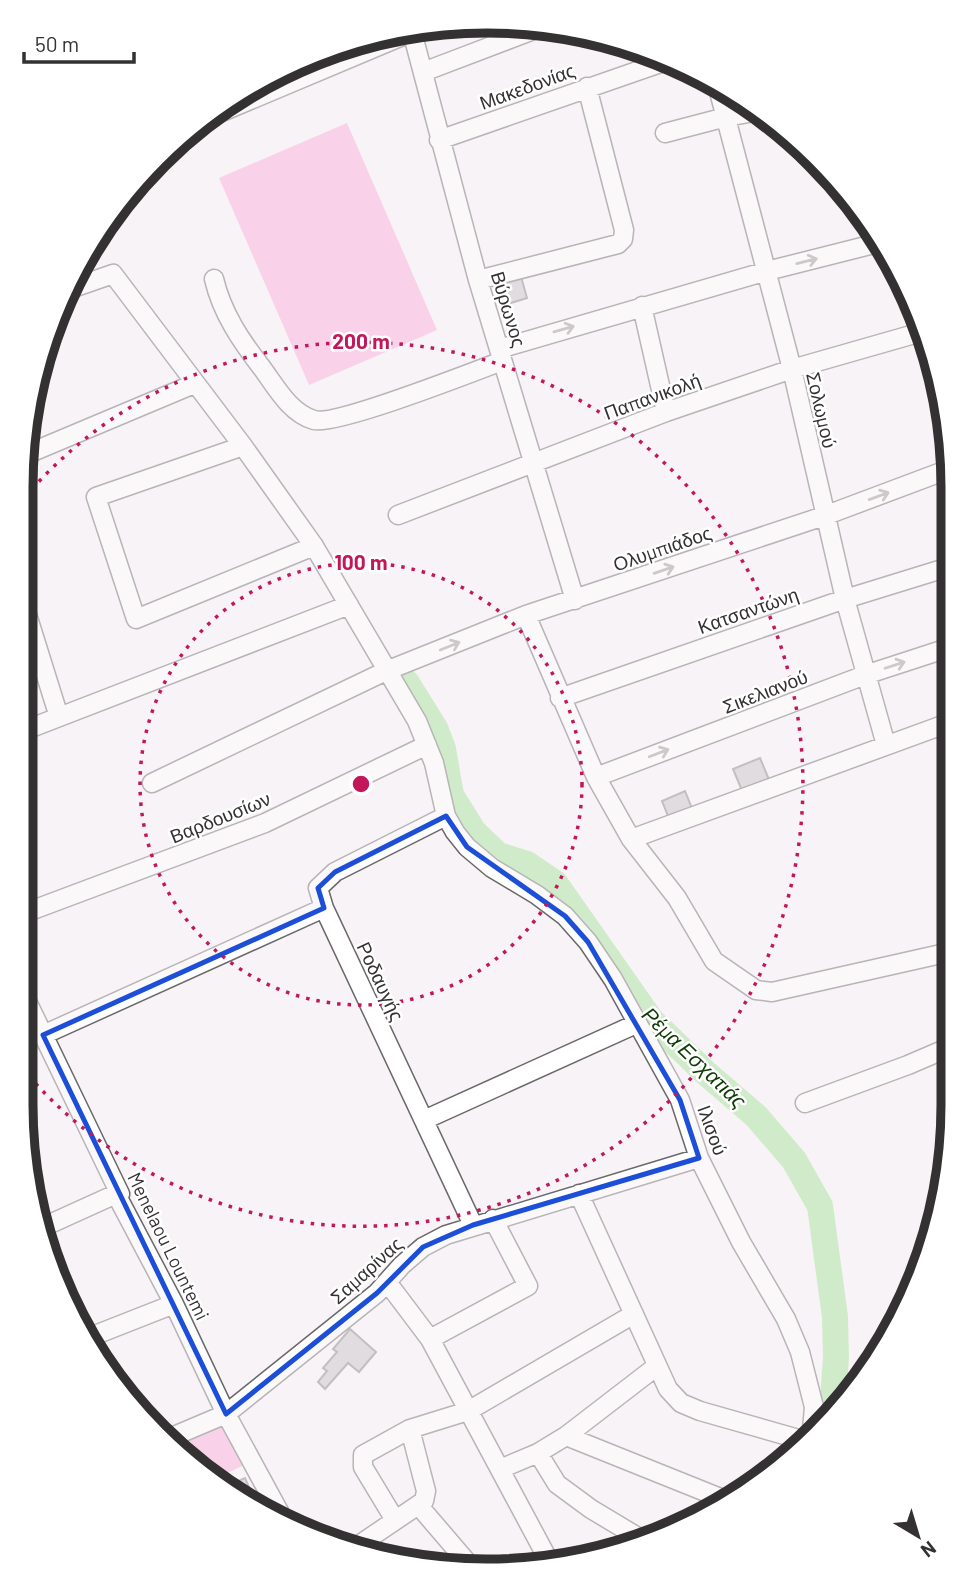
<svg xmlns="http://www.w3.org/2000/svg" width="974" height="1592" viewBox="0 0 974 1592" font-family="Barlow,sans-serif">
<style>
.green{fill:#faacda}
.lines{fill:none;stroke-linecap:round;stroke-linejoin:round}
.river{stroke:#a0e394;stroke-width:26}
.building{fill:#c5c1c3;stroke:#848082;stroke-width:2}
.minor-casing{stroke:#6b686a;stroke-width:21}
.minor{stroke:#fff;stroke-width:18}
.oneway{stroke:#999898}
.marked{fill:none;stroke:#1d4ed8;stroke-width:5;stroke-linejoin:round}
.ring{fill:none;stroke:#c2185b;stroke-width:3.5;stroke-dasharray:3.5 7}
.labels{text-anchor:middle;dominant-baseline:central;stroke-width:5;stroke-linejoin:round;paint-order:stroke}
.street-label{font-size:19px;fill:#333132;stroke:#fff}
.water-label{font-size:21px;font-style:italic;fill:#0e3a05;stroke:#fff}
.rim{fill:none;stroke:#333132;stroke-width:9}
.centre{fill:#c2185b;stroke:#fff;stroke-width:3.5}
.ring-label{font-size:21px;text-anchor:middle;font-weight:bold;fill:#c2185b;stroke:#fff;stroke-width:5;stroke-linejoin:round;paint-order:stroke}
</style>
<rect width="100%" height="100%" fill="#f8f3f6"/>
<path class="green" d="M347,123L437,330L309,385L219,178Z
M225,1418L246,1464L213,1480L204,1475L172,1443Z"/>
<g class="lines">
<path class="river" d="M407,683L435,728L443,749L451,795L474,832L498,855L527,864L555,883L651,1020L707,1074L756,1116L794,1160L820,1206L835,1317L836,1358L832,1412"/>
</g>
<path class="building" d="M520,273L527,298L501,306L494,281Z
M760,758L770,782L743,793L733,769Z
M685,791L693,811L670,821L662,801Z
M350,1329L376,1352L359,1372L348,1363L325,1389L318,1382L327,1371L323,1368L337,1352L333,1349Z
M223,1477L227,1486L245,1478L256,1503L215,1481Z"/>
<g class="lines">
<g class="minor-casing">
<path id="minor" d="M411,28L478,280L575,600
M423,72L544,26
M717,84L792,369L845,599L886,745
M205,119L412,32
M665,133L726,117L760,111
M439,140L669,60
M214,279C222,313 241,341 262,368C276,387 290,413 314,420C335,426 473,372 502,361
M478,280L618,244L623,239L624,230L587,87
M67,290L113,274L243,446L314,546L417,721L434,763L446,816L455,832L467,847L492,868L537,895L565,916L588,942L613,979L680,1100L699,1158L741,1242L786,1319L800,1352L814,1407L812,1430
M642,306L666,412
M499,349L767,271L882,242
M243,446L96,497L136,619L314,546
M25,455L194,384
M398,515L666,412L792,369L925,331
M24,605L59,717
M526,615L596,777L631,839L677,898L714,961L756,990L772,992L950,952
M560,698L845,599L952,566
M23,731L349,605
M596,777L865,675L951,647
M152,783L386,671L526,615L824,516L952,468
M446,816L335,872L318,888L324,908L473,1225
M631,839L951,722
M22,914L265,823L427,745
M22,991L120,1194H116L174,1304L226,1414L282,1517
M43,1035L324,908
M805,1103L908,1065L950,1047
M424,1120L636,1024
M579,1194L668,1389L681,1403L700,1411L802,1440
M41,1228L116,1194
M387,1282L430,1339L549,1561
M90,1337L174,1304
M430,1339L528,1286L493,1219
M566,1436L728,1501
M167,1439L226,1414L377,1293L402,1265L423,1247L446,1235L699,1158
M538,1453L557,1484L591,1509L646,1542
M500,1469L538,1453L566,1436L657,1366
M419,1506L473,1569
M395,1520L363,1467V1455L410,1429L468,1411L634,1314
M353,1549L424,1501L426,1491L410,1429"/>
</g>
<use href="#minor" class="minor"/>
</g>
<defs><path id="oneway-shaft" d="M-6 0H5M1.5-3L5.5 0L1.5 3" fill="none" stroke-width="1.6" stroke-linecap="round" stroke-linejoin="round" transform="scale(1.75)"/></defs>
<g class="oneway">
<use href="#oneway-shaft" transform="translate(807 261) rotate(-14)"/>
<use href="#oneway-shaft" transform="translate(564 329) rotate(-16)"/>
<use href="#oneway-shaft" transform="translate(879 496) rotate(-20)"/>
<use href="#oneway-shaft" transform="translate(664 570) rotate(-19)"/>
<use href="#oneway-shaft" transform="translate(450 646) rotate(-22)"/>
<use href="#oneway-shaft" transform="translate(895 665) rotate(-18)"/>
<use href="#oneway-shaft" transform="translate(659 753) rotate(-21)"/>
</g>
<path d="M0 0H974V1592H0ZM446,816L467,847L565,916L588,942L680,1100L699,1158L473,1225L423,1247L377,1293L226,1414L43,1035L324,908L318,888L335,872Z" fill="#f8f3f6" fill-opacity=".55" fill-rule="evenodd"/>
<path class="marked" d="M446,816L467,847L565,916L588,942L680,1100L699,1158L473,1225L423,1247L377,1293L226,1414L43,1035L324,908L318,888L335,872Z"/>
<g class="ring">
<circle cx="361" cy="784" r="221"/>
<path d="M25 497A442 442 0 1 1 22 1068"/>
</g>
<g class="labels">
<g class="street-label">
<text transform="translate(527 86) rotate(-20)">Μακεδονίας</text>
<text transform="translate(509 309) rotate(73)">Βύρωνος</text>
<text transform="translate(652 396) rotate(-20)">Παπανικολή</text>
<text transform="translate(822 410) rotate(77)">Σολωμού</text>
<text transform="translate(662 548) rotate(-19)">Ολυμπιάδος</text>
<text transform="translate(748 610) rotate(-19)">Κατσαντώνη</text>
<text transform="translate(765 691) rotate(-21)">Σικελιανού</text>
<text transform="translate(220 817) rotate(-22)">Βαρδουσίων</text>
<text transform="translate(381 981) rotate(65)">Ροδαυγής</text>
<text transform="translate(713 1130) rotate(70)">Ιλισού</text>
<text transform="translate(169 1246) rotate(64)">Menelaou Lountemi</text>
<text transform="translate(366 1270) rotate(-42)">Σαμαρίνας</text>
</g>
<g class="water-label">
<text transform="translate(695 1057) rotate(44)">Ρέμα Εσχατιάς</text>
</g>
</g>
<path d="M0 0H974V1592H0ZM487 33H487A454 454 0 0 1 941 487V1105A454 454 0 0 1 487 1559H487A454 454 0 0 1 33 1105V487A454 454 0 0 1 487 33Z" fill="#fff" fill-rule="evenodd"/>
<path class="rim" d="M487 33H487A454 454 0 0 1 941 487V1105A454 454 0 0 1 487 1559H487A454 454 0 0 1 33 1105V487A454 454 0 0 1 487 33Z"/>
<circle cx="361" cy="784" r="10" class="centre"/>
<g class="ring-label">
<text x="361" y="349">200 m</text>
<text x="361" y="570">100 m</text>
</g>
<g transform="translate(918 1536) rotate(142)" stroke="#ffffff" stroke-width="5" paint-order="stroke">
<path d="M0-5L12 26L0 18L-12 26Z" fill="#333132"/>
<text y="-10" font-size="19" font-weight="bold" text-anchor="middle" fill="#333132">N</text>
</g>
<path d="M24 52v10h110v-10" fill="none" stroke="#333132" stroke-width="3.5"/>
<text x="35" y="52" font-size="21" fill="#333132" stroke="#ffffff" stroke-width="5" paint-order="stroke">50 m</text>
</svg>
